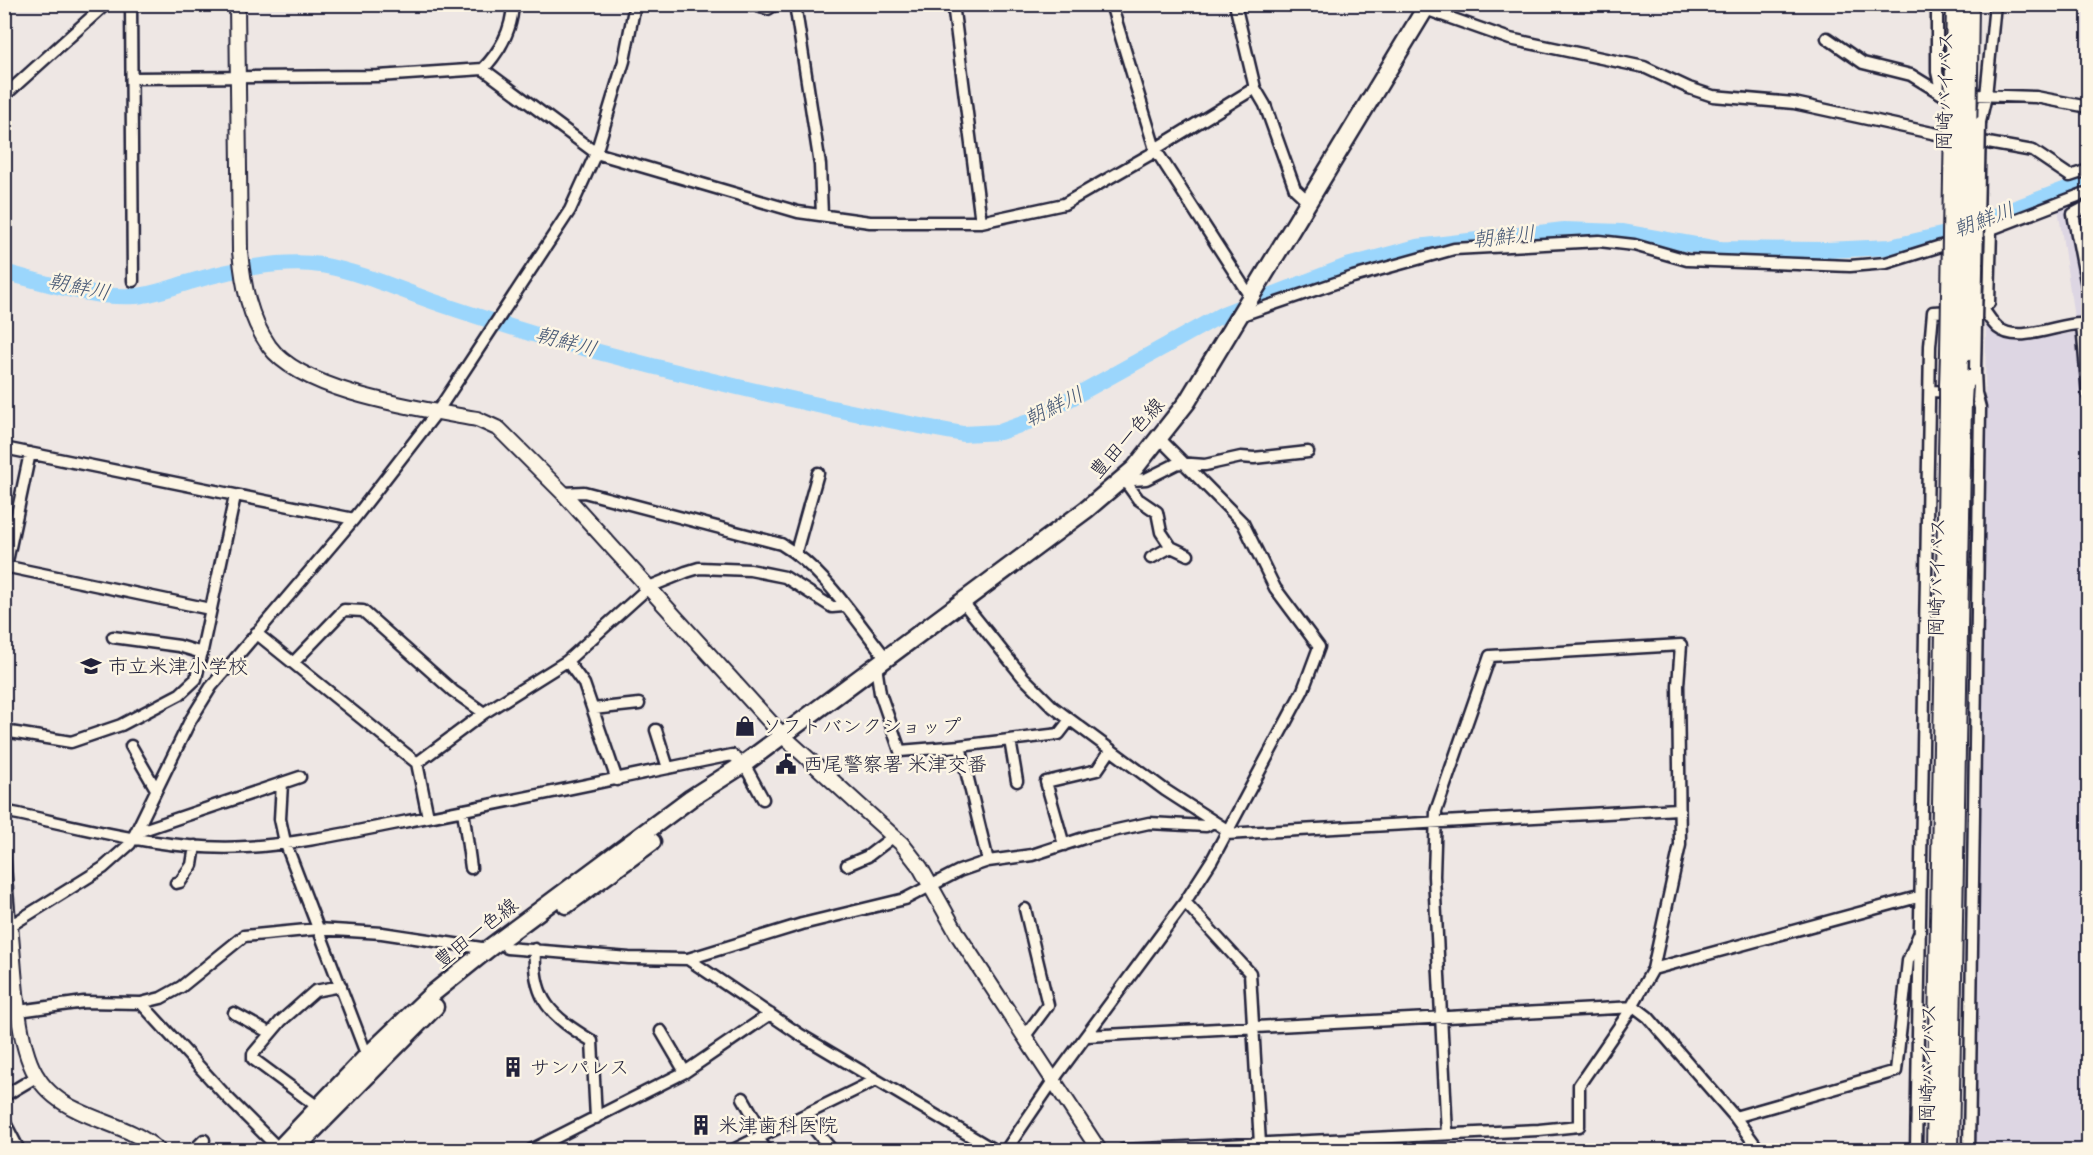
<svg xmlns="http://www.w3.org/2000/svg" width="2093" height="1155" viewBox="0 0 2093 1155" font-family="Pangolin,'Klee One',sans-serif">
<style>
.built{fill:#ddd6e3}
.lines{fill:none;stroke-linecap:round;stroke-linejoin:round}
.river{stroke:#9bd6fc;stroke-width:16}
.minor-casing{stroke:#22223b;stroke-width:15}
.tertiary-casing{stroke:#22223b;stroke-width:18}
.primary-casing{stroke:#22223b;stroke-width:21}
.trunk-casing{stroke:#22223b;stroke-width:22}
.minor{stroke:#fcf5e5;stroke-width:10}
.tertiary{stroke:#fcf5e5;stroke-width:14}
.primary{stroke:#fcf5e5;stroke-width:16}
.trunk{stroke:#fcf5e5;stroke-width:18}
.minor-bridge-casing{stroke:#22223b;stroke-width:15;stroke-linecap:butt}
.trunk-bridge-casing{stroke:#22223b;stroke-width:22;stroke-linecap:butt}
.minor-bridge{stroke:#fcf5e5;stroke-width:10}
.trunk-bridge{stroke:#fcf5e5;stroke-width:18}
.labels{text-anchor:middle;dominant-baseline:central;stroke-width:5;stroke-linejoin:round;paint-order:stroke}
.street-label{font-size:20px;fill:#22223b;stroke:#fcf5e5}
.poi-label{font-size:20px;fill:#22223b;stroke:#fcf5e5;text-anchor:start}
.water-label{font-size:21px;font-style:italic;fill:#465875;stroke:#fcf5e5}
</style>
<rect width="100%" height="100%" fill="#eee7e4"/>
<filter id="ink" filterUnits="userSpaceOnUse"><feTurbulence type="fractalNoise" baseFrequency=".0167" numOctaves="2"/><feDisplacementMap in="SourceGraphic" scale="12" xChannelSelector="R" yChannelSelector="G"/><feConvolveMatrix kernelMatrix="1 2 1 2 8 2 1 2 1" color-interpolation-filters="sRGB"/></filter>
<g filter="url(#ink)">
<path class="built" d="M2088,196V1150H1975L1986,319L1999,335L2039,339L2076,332L2058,207Z"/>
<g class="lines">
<path class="river" d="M4,272C46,283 93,299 136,296C156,294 175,286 193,281C230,270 283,259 321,265C359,272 393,287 429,300C463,312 498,323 533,334C675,374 819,408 963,434L1000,432L1028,422L1223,314L1347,266L1417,247L1564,230L1622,232L1718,249L1827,250L1890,247L1946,234L2088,181"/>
<g class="minor-casing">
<path id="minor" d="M131,4L133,281
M750,4L768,9L776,4
M795,4L820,165L822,215
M953,4L981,222
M1111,4L1155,149L1251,298
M1235,4L1255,88L1265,105L1295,189L1309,202
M1937,4V72L1942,94
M1425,9L1510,39L1644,67L1689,88L1713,96L1794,103L1932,133L2033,151L2070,176L2088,170
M1827,38L1863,63L1911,75L1942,94L2036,97L2088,107
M483,69C500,51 512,31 513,4
M132,78L378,76L483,69L596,153L798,212L870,222H981L1064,204L1151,154L1155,149L1255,88
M4,96L106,4
M1980,122L1986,96L1995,4
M2088,206L2073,214L2088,291
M1986,231L2088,192
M1983,309C1987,314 1992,323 1998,328C2019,345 2062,322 2082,324L2088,395
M1969,310L1983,309L1989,303L1991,229
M1239,316L1353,277L1454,249L1599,241L1634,245L1687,260L1850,266L1886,263L1957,241
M1975,371L1976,393
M1930,391L1976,393L1980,408L1969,1150
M4,448L354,519
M1121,481L1146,479L1178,463L1205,465L1241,457L1254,458L1308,452
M1125,481L1138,499L1157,512L1161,532L1171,547L1151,558
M563,493L584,492L781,544C825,570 854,618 886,658
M1171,547L1188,555
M796,552L818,473
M4,566L210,609
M6,566L30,453
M962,601L1023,677L1053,707L1165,790L1227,830
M256,633L417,763L428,817
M113,637L179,646L202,653
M567,661L584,684L617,780
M293,663L344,610L363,611L453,691L484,713
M876,666L880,693L900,751L960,746
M593,709L639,704
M656,730L668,768
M4,731L71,742L121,725L180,694L196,679L235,496
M1010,740L1017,781
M131,746L156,789
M417,763L484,713L567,661L649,587L686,572L699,568L750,570L785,577L832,607L844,606
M282,783L280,819L285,842L367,1056
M463,810L471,868
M4,811C82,827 166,852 246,847C299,844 351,832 403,822C513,801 622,777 732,755L744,764L763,799
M137,832L300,777
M1226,834L1678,809
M1064,845L1046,782L1097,770L1110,751
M4,854L10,926
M988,861L960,746L1059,734L1069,721
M847,865L868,856L894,836
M176,883L180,882L192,865L195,846
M1185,902L1250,973L1260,1144
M1025,909L1048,1005L1025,1036
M5,929L103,868L130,844L190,721L211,687L354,519L437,412L570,210L596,153L624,61L635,4
M507,948L629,958L688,959L802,924L905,899L959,871L988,861L1032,855L1090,836L1149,823L1206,826L1213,822
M535,949C532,1000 551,1016 592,1041L596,1118
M688,959L799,1034L994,1150
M1653,969L1914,898
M141,1003L227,1097L279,1149
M4,1013L84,1002L141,1003L161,998L181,987L244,936L317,929L382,933L488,949
M234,1013L270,1033
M661,1031L685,1072
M1087,1036L1635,1007L1648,1017L1735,1117L1759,1150
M4,1096L36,1077
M743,1098L764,1135
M318,1107L253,1059V1054L281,1021L315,991L341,986
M803,1116L832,1150
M1735,1117L1896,1071L1908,961L1919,934
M4,1121L19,1150
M758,1138L766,1150
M194,1150L204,1140
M531,1150L685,1072L770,1014
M733,1150L876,1080
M1006,1150L1057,1075L1185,902L1212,860L1303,690L1319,647L1275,588L1243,523L1160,439
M1123,1150L1539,1130L1579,1126V1085L1627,1015L1653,969L1680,845L1678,685L1681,645L1490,656L1436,811L1434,876L1447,1134
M1916,1150L1930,346L1933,312L1954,311"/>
</g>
<g class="tertiary-casing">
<path id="tertiary" d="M237,4L240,251C243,285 249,317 269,346C303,393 422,409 477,419L499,429L563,493L782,735L902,844L920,867L958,935L1099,1150
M10,926C15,967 15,1045 38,1078C47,1092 62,1103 77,1110C105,1124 134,1129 158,1150"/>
</g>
<g class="primary-casing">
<path id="primary" d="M566,905L652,842
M278,1150L367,1056L432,994L488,949L691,798L744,764L1087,509L1135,468L1187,402L1428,4
M294,1150L435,1007"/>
</g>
<g class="trunk-casing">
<path id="trunk" d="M1963,385L1964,353
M1949,386L1950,353
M1936,1150L1949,401
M1949,1150L1962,401"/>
</g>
<use href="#minor" class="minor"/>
<use href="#tertiary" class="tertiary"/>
<use href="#primary" class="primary"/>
<use href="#trunk" class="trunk"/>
<g class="minor-bridge-casing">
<path id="minor-bridge" d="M1975,371L1980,122"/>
</g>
<g class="trunk-bridge-casing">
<path id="trunk-bridge" d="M1950,353L1956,4
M1964,353L1969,4
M1949,386V401
M1962,401L1963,385"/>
</g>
<use href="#minor-bridge" class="minor-bridge"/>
<use href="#trunk-bridge" class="trunk-bridge"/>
</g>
</g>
<defs>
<g id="school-bare" transform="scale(1.62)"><path d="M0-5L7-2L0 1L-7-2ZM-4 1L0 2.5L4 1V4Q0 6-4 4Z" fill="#22223b" stroke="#fcf5e5" stroke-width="2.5" paint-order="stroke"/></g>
<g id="shop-bare" transform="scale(1.62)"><path d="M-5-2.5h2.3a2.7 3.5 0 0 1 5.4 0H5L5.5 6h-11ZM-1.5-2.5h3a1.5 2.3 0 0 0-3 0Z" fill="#22223b" stroke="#fcf5e5" stroke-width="2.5" paint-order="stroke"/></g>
<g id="civic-bare" transform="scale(1.62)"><path d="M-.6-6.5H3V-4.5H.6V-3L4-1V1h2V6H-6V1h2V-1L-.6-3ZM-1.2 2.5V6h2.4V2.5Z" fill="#22223b" stroke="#fcf5e5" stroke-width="2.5" paint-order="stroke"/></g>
<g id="building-bare" transform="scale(1.62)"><path d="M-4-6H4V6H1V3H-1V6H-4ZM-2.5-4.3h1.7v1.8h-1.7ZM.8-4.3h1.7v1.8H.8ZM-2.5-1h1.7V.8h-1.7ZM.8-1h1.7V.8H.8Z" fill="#22223b" stroke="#fcf5e5" stroke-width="2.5" paint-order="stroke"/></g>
</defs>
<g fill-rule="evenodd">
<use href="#school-bare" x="91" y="666"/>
<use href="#shop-bare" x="745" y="726"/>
<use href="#civic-bare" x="786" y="764"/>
<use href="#building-bare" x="513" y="1067"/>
<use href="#building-bare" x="701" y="1125"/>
</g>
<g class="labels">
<g class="street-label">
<text transform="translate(1945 91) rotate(-89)">岡崎バイパス</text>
<text transform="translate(1127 438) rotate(-48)">豊田一色線</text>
<text transform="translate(1937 577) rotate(-89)">岡崎バイパス</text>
<text transform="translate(476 933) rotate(-38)">豊田一色線</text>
<text transform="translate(1928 1063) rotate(-89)">岡崎バイパス</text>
</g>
<g class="poi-label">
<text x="108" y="666">市立米津小学校</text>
<text x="762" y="726">ソフトバンクショップ</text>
<text x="803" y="764">西尾警察署 米津交番</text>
<text x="530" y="1067">サンパレス</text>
<text x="718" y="1125">米津歯科医院</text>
</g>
<g class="water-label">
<text transform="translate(1984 220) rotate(-20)">朝鮮川</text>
<text transform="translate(1504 237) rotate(-6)">朝鮮川</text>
<text transform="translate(79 287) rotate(12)">朝鮮川</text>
<text transform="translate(566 342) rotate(15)">朝鮮川</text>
<text transform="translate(1054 407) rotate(-26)">朝鮮川</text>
</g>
</g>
<rect width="2093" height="1155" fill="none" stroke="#fcf5e5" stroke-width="24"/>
<rect x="12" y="12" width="2069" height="1131" fill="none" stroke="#22223b" stroke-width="2" filter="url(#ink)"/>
</svg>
